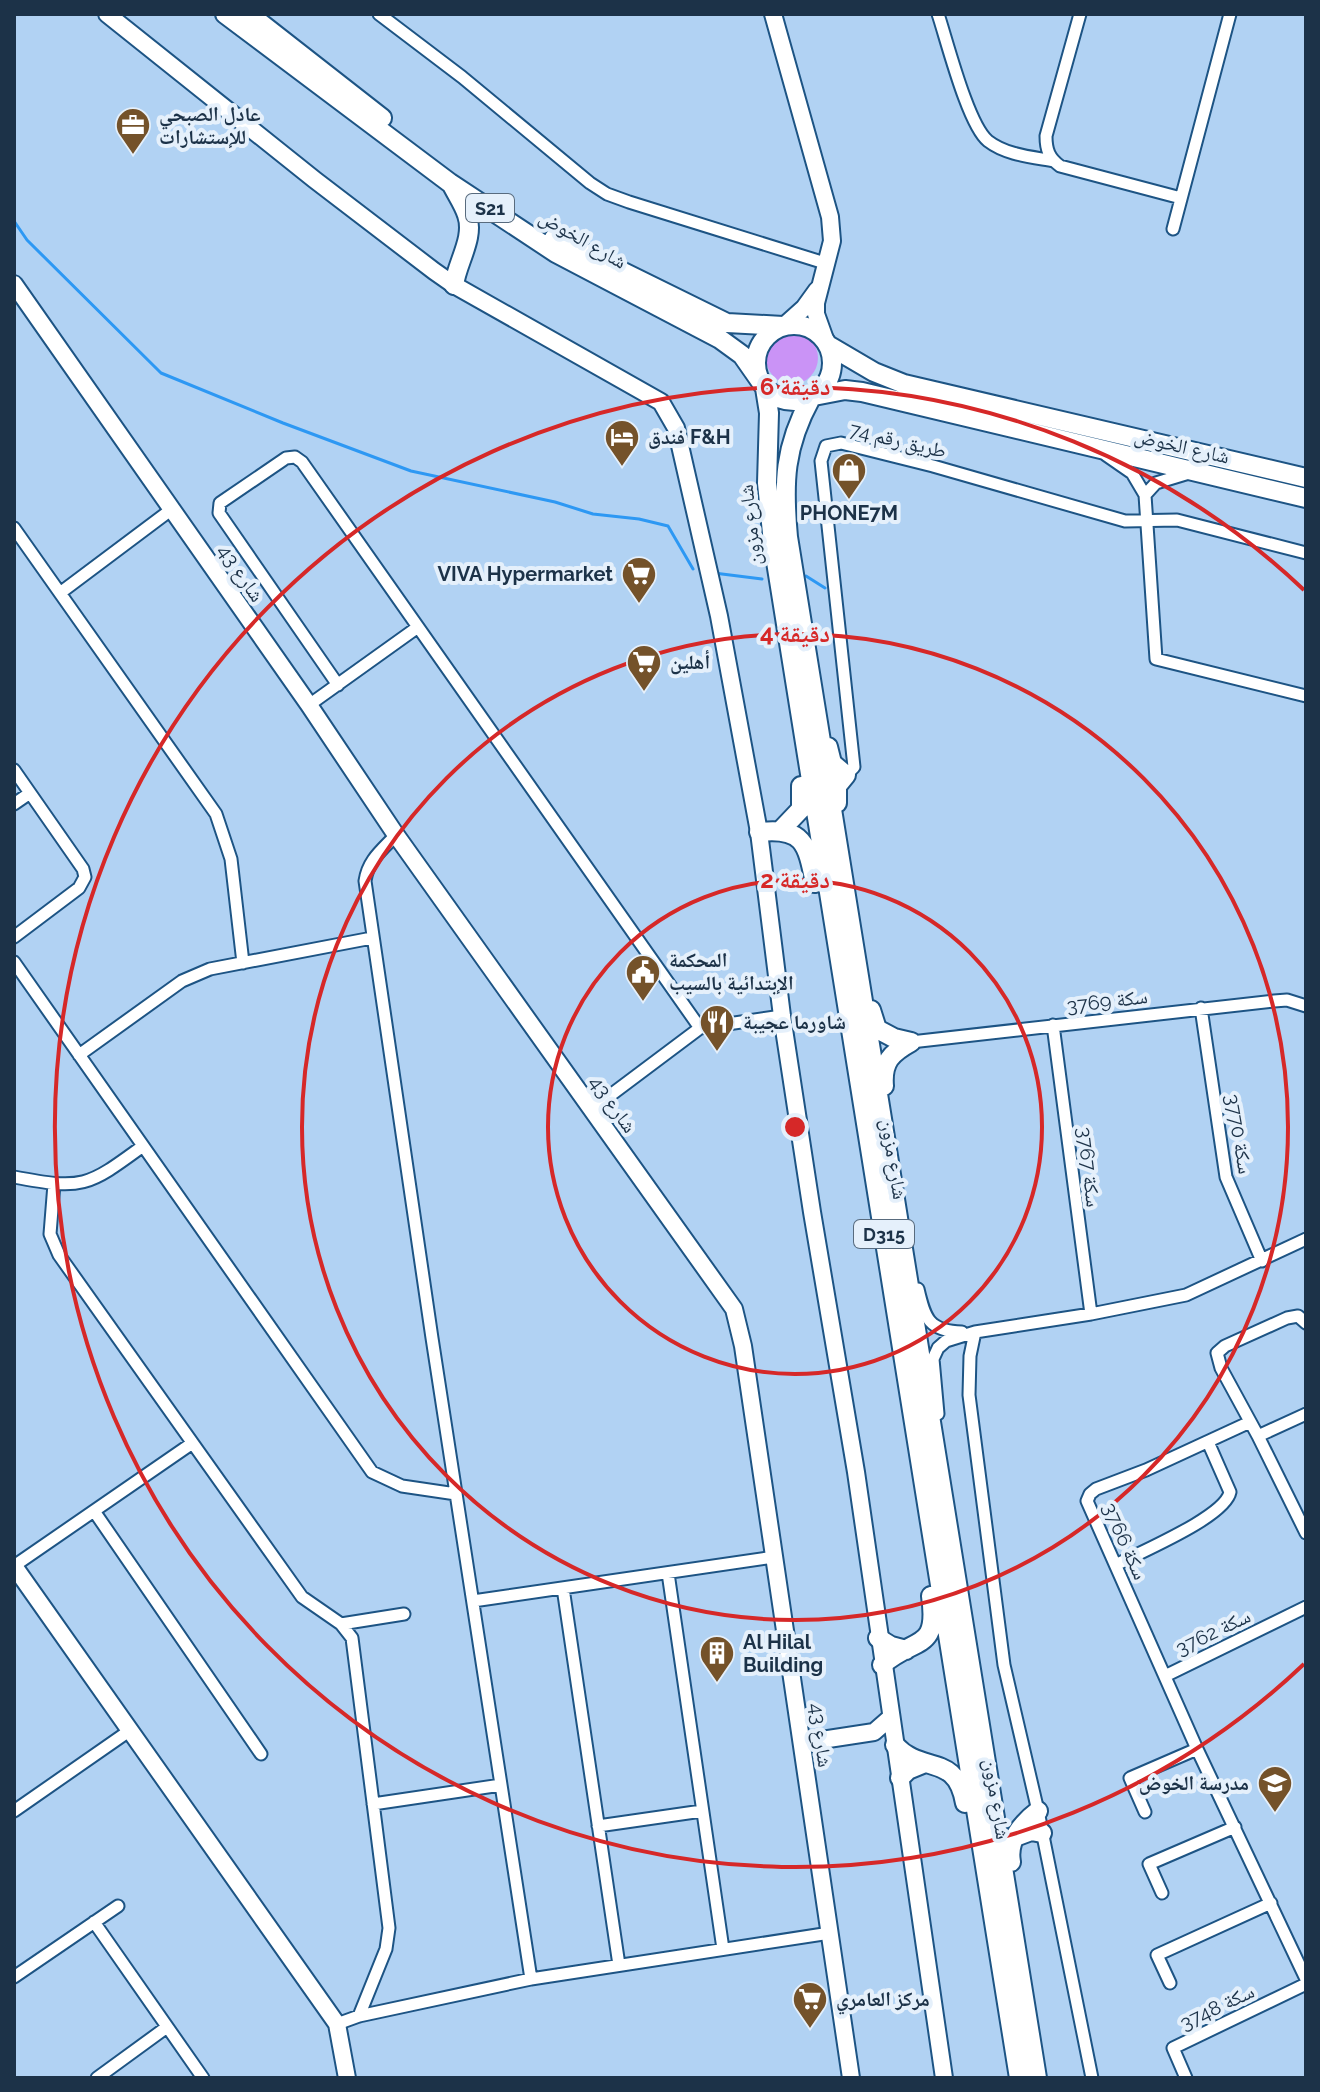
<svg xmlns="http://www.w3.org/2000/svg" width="1320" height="2092" viewBox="0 0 1320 2092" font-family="Raleway,'Noto Naskh Arabic',sans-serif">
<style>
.green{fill:#ca93f6}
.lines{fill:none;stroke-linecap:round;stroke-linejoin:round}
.stream{stroke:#2d98f3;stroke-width:3}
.street-casing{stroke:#1d5484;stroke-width:15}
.secondary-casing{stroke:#1d5484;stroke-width:20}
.primary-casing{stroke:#1d5484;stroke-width:22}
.street{stroke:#fff;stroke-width:11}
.secondary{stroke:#fff;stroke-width:16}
.primary{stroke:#fff;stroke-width:18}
.ring{fill:none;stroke:#d62828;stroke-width:4}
.labels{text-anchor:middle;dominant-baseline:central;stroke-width:8;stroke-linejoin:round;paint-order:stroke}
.shield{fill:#e5f0fb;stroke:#586b7e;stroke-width:2}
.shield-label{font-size:18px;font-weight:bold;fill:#1c3248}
.poi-label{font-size:20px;font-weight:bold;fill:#1c3248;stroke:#e5f0fb;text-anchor:start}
.street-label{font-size:20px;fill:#1c3248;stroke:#e5f0fb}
.centre{fill:#d62828;stroke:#e5f0fb;stroke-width:4}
.ring-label{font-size:24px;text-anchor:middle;font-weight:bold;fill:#d62828;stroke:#e5f0fb;stroke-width:8;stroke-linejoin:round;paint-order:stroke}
</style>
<rect width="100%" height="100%" fill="#b1d2f3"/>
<path class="green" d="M766 358a26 26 0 1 1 52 0a26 26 0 1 1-52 0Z"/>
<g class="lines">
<path class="stream" d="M14,221L27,240L161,373L283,423L411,471L555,502L593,514L639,519L668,526L693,569
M714,573L762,579
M806,576L825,588"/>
<g class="street-casing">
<path id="street" d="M379,14L462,77L590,183L607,194L629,202L828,264
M938,14C947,41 968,125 988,141C1006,155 1032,157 1054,161
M1080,14L1046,136C1046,150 1049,158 1060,166L1181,198
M1173,229L1230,14
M1106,455L1132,473L1145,495L1156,659L1306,696
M1145,495L1156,483L1189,473
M14,528L216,814L231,859L243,963
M60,593L172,509
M338,685L219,513L220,503L286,458L295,457L302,462L700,1028
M309,705L418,627
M14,770L83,869L85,877L79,888L14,937
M846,775L854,767L821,461L826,446L841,443L933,466L1125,521L1177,520L1306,553
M14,804L30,793
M396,835C382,850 368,860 365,881L432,1338L531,1979
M14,962L372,1472L402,1486L456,1494
M1201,1008L1226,1177L1262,1261
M1053,1025L1091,1314
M911,1042L1274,1001L1287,1000L1306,1006
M79,1055L182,981L210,969L372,938
M592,1109L700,1028L782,1016
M14,1177C83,1190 87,1187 143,1146
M54,1184L50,1234L59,1255L302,1597L341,1624L404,1614
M918,1289C925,1319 929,1331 962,1332
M1306,1323L1298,1316L1287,1318L1225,1346L1217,1353L1221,1368L1258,1436L1306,1533
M975,1332L970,1356L969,1395L1004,1665L1038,1811L1092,2078
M938,1414L933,1359L938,1348L946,1341L975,1332L1091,1314L1186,1295L1306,1239
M1250,1422L1146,1470L1096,1489L1090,1494L1087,1501L1197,1749L1306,1979
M1258,1436L1306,1414
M94,1511L261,1754
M1116,1565C1140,1552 1225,1517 1230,1492L1208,1442
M14,1566L191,1444
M668,1573L723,1949
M563,1588L619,1965
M473,1601L774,1557
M341,1624L352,1638L389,1928L386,1949L359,2016
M1165,1676L1306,1607
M373,1804L501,1785
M14,1811L129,1731
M1145,1812L1130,1778L1197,1749
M598,1826L702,1811
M1162,1893L1149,1864L1235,1827
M94,1922L203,2078
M14,1977L118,1906
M1170,1983L1157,1955L1271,1903
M337,2024L359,2016L531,1979L830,1933
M97,2078L167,2027
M1186,2078L1173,2048L1306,1984"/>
</g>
<g class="secondary-casing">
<path id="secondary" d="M107,14L315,180L434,271L454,285L661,402L676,428L719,616L759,832L782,1016L812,1212L856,1472L944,2078
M773,14L830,217L832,241L816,303V314L826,342
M14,284L309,705L396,835L734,1309L743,1346L851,2078
M785,325L804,308L817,290
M14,1566L337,2024L347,2078
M802,1743L874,1732L890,1718"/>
</g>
<g class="primary-casing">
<path id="primary" d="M225,14L450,183L556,253L720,339L742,355L763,385
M249,14L382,118
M452,185C457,195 464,205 467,215C475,238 457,262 454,285
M554,238L727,323L783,326
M756 363a38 38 0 1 1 76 0a38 38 0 1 1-76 0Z
M828,345L874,372L904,384L1306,478
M765,388L769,413L767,483L773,543L1019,2078
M814,396L845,390L862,392L1306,498
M811,398C784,447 783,483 788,537L1037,2078
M828,747L832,763L846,775L837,786V803
M781,830L801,809V786
M759,832C804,827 807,844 815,883
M871,1010L877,1029L894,1038L911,1042
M884,1086C882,1062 891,1053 911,1042
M878,1638L891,1646L906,1650
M882,1665C914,1636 939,1653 931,1596
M895,1745C922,1775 956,1752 965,1803
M900,1778L908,1770L925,1763
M1015,1837L1031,1831L1042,1833
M1011,1862C1007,1841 1022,1823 1038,1811"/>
</g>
<use href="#street" class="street"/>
<use href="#secondary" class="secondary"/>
<use href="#primary" class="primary"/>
</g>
<g class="ring">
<circle cx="795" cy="1127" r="247"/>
<circle cx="795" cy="1127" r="493"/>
<path d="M1304 1664A740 740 0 1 1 1304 590"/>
</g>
<defs>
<g id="office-pin" transform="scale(1.8)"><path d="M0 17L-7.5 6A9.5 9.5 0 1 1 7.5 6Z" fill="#74522a" stroke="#e5f0fb"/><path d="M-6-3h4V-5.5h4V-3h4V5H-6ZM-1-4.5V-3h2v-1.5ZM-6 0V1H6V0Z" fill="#fff"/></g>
<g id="hotel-pin" transform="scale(1.8)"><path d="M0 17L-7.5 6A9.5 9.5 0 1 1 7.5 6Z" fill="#74522a" stroke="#e5f0fb"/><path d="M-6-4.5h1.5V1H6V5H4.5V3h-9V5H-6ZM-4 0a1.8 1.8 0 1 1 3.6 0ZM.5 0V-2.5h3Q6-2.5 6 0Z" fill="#fff"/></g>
<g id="shop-pin" transform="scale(1.8)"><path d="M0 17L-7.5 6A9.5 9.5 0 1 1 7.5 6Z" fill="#74522a" stroke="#e5f0fb"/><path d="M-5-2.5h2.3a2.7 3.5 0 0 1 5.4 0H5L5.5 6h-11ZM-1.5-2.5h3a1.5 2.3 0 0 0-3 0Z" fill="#fff"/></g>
<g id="supermarket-pin" transform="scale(1.8)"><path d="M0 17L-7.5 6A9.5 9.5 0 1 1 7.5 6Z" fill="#74522a" stroke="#e5f0fb"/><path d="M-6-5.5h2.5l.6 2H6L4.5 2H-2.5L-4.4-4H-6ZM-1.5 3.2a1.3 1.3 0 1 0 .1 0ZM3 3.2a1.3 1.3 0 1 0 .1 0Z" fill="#fff"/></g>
<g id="civic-pin" transform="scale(1.8)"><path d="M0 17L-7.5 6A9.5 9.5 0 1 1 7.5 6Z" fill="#74522a" stroke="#e5f0fb"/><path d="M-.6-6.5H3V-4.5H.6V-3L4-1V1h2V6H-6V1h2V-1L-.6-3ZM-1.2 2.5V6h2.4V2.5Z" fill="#fff"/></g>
<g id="restaurant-pin" transform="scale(1.8)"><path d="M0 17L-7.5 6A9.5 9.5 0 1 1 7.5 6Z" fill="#74522a" stroke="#e5f0fb"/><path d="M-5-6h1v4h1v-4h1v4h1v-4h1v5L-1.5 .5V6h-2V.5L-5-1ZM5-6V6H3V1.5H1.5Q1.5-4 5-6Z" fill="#fff"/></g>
<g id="building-pin" transform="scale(1.8)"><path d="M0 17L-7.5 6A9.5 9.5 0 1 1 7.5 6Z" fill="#74522a" stroke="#e5f0fb"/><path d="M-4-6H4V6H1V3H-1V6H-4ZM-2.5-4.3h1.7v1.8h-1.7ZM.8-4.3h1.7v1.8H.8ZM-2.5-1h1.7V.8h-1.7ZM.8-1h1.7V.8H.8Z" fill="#fff"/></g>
<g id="school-pin" transform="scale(1.8)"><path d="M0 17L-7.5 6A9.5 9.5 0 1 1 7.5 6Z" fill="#74522a" stroke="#e5f0fb"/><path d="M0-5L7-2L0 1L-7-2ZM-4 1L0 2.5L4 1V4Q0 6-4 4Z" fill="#fff"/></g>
</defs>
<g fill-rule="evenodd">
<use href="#office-pin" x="133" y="125"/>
<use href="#hotel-pin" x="622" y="437"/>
<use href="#shop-pin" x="849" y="470"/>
<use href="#supermarket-pin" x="639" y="574"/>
<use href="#supermarket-pin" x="644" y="662"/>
<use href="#civic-pin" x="643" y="972"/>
<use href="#restaurant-pin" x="717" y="1022"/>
<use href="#building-pin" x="717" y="1653"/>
<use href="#school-pin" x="1275" y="1783"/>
<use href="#supermarket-pin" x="810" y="1999"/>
</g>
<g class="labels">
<g class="shield">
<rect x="466" y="194" width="48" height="28" rx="6"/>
<rect x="854" y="1220" width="60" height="28" rx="6"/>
</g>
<g class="shield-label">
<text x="490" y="208">S21</text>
<text x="884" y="1234">D315</text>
</g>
<g class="poi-label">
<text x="159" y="114">عادل الصبحي<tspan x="159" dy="23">للإستشارات</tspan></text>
<text x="648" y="437">فندق F&amp;H</text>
<text x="849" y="513" text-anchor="middle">PHONE7M</text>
<text x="613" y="574" text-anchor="end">VIVA Hypermarket</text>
<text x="670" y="662">أهلين</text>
<text x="669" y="960">المحكمة<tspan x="669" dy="23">الإبتدائية بالسيب</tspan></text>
<text x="743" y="1022">شاورما عجيبة</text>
<text x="743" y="1642">Al Hilal<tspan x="743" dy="23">Building</tspan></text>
<text x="1249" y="1783" text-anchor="end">مدرسة الخوض</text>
<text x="836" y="1999">مركز العامري</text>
</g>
<g class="street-label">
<text transform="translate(583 239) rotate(30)">شارع الخوض</text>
<text transform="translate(898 440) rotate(13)">طريق رقم 74</text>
<text transform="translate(1182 446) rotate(13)">شارع الخوض</text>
<text transform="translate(750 525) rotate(-96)">شارع مزون</text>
<text transform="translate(241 573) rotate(55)">شارع 43</text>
<text transform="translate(1107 1001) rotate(-7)">سكة 3769</text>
<text transform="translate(613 1104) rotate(54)">شارع 43</text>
<text transform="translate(1239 1134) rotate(80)">سكة 3770</text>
<text transform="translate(894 1159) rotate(81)">شارع مزون</text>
<text transform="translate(1089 1167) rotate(83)">سكة 3767</text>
<text transform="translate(1125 1541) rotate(66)">سكة 3766</text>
<text transform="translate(1213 1632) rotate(-26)">سكة 3762</text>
<text transform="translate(821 1735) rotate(82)">شارع 43</text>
<text transform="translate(997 1799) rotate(81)">شارع مزون</text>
<text transform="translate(1217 2007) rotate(-26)">سكة 3748</text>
</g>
</g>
<circle cx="795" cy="1127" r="12" class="centre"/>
<g class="ring-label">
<text x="795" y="395">6 دقيقة</text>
<text x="795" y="642">4 دقيقة</text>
<text x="795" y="888">2 دقيقة</text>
</g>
<rect width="1320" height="2092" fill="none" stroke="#1c3248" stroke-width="32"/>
</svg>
